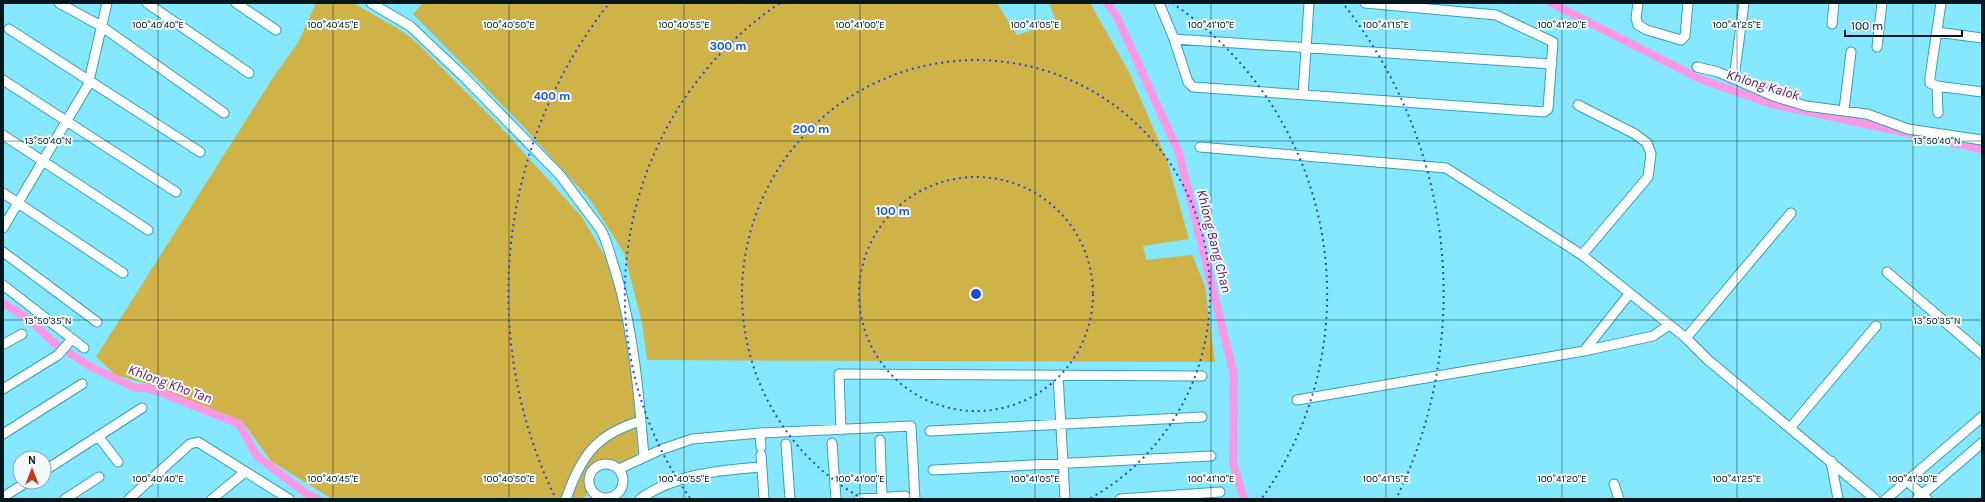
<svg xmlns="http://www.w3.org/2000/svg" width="1985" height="502" viewBox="0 0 1985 502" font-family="Karla,sans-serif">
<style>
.green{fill:#cfb348}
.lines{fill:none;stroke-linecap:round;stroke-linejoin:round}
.canal{stroke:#f999e6;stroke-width:8}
.minor-casing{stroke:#379fb5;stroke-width:11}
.minor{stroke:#fff;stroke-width:9}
.ticks{fill:none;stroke:#02171b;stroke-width:1;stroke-opacity:0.45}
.ring{fill:none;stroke:#1d4ed8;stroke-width:2;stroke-dasharray:2 4}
.labels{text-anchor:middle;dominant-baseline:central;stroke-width:4;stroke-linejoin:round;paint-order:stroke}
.water-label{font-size:14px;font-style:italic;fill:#6b175f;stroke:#f1fafc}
.ticks-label{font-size:10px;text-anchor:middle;fill:#02171b;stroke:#f1fafc;stroke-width:4;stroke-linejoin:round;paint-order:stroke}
.centre{fill:#1d4ed8;stroke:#f1fafc;stroke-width:2}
.ring-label{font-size:12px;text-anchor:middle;font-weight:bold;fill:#1d4ed8;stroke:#f1fafc;stroke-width:4;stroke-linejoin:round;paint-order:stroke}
</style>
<rect width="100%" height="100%" fill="#85e8ff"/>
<path class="green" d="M316,3H353L402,31L416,42L496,122L582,217L605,257L617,295L632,371L638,459L623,464L607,459L593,464L586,471L584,481L587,494L583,499H332L271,461L242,421L151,385L116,375L96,357L272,79L299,41Z
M423,3H997L1017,35L1056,22L1049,3H1090L1129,72L1167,160L1189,239L1143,246L1146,260L1192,255L1205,286L1215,362L647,360L642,323L624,253L591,201L519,122L413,14Z"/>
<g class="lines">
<path class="canal" d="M1107,3L1117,17L1179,153L1234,375L1233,463L1244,499
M1551,3L1700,79L1771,104L1982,149
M3,303L30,320L54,343L91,367L135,388H146L162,393L239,424L257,456L304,492L318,499"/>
<g class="minor-casing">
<path id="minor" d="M59,3L101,26L224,113
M147,3L249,73
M236,3L276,30
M371,3L410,26L464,77L560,175L601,230C608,243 611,259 616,273C634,333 639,395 644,457
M1159,3L1174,39L1188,82L1193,87L1544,112L1548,109L1553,42L1496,15L1365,3
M1638,3L1636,18L1638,25L1647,30L1681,40L1685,36L1688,3
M1941,3L1930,77V83L1937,86L1982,92
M1832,24L1834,3
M9,29L200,152
M1937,32L1982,38
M1174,39L1552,64
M1877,47L1882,3
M1697,67L1718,72L1773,96L1806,106L1867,114L1908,129L1982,140
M1734,78L1744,3
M3,80L176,192
M1937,86L1938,113
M1303,95L1309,3
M1578,105L1635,134L1647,143L1651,154L1648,177L1582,255
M1844,110L1851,52
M3,135L148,230
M1200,147L1446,168L1582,255L1686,338L1708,360L1875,499
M3,193L123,273
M3,228L88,85L107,3
M3,252L97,322
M1887,272L1982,354
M3,285L84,348
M1686,338L1791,213
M4,344L22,334
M1584,351L1630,293
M1058,375L1065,499
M3,389L58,355L72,339
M1297,400L1584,351L1653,336L1669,325
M1790,428L1876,326
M841,430L839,374L1202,376
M930,431L1202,417
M760,433L761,447
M3,434L82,384
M98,436L118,462
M880,440L882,497
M832,443L836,499
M786,444L790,499
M761,455L764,499
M1831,461L1838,499
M589 481a17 17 0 1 1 34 0a17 17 0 1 1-34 0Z
M619,469L660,450L692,439L760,433L911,426L915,499
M933,470L1211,456
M44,471L142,408
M1907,481L1927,499
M1614,484L1619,499
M3,497L27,482
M65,499L99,477
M129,499L190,444L198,442L289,499
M212,499L245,472
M566,499C581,456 596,434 641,421
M640,499C675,474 720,470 762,467
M859,499L905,496
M1120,499L1220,492
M1886,499L1982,417
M1917,499L1982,443"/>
</g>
<use href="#minor" class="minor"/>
</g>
<path class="ticks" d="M158,3V499M333,3V499M509,3V499M684,3V499M860,3V499M1035,3V499M1211,3V499M1386,3V499M1562,3V499M1737,3V499M1913,3V499M3,141H1982M3,320H1982"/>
<g class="ring">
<circle cx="976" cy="294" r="117"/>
<path d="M863 499A234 234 0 1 1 1089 499"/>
<path d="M690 498A351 351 0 0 1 780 3M1172 3A351 351 0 0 1 1262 498"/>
<path d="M554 495A468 468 0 0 1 607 6M1345 6A468 468 0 0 1 1398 495"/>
</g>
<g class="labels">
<g class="water-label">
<text transform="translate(1763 85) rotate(17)">Khlong Kalok</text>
<text transform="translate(1214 241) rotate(76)">Khlong Bang Chan</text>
<text transform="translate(170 384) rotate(20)">Khlong Kho Tan</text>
</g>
</g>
<g class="ticks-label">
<text x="158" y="28">100°40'40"E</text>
<text x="333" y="28">100°40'45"E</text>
<text x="509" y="28">100°40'50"E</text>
<text x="684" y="28">100°40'55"E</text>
<text x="860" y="28">100°41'00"E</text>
<text x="1035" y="28">100°41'05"E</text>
<text x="1211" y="28">100°41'10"E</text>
<text x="1386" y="28">100°41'15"E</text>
<text x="1562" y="28">100°41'20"E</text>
<text x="1737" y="28">100°41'25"E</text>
<text x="48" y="144">13°50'40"N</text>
<text x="1937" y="144">13°50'40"N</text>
<text x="48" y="324">13°50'35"N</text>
<text x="1937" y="324">13°50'35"N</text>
<text x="158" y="482">100°40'40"E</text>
<text x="333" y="482">100°40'45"E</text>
<text x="509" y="482">100°40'50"E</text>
<text x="684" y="482">100°40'55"E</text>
<text x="860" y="482">100°41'00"E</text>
<text x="1035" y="482">100°41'05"E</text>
<text x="1211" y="482">100°41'10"E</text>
<text x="1386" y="482">100°41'15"E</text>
<text x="1562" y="482">100°41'20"E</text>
<text x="1737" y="482">100°41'25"E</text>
<text x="1913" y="482">100°41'30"E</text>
</g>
<circle cx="976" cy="294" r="6" class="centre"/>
<g class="ring-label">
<text x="728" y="50">300 m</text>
<text x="552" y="100">400 m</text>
<text x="811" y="133">200 m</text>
<text x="893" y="215">100 m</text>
</g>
<rect width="1985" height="502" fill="none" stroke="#02171b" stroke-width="8"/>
<g transform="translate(32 470)"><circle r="19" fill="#f1fafc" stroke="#919fa2"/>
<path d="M0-3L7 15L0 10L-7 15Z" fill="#c73d1c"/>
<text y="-6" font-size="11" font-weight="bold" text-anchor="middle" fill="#02171b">N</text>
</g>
<path d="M1845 30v6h117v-6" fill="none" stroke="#02171b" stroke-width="2"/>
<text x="1851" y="30" font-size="12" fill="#02171b" stroke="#f1fafc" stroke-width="3" paint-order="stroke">100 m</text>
</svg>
